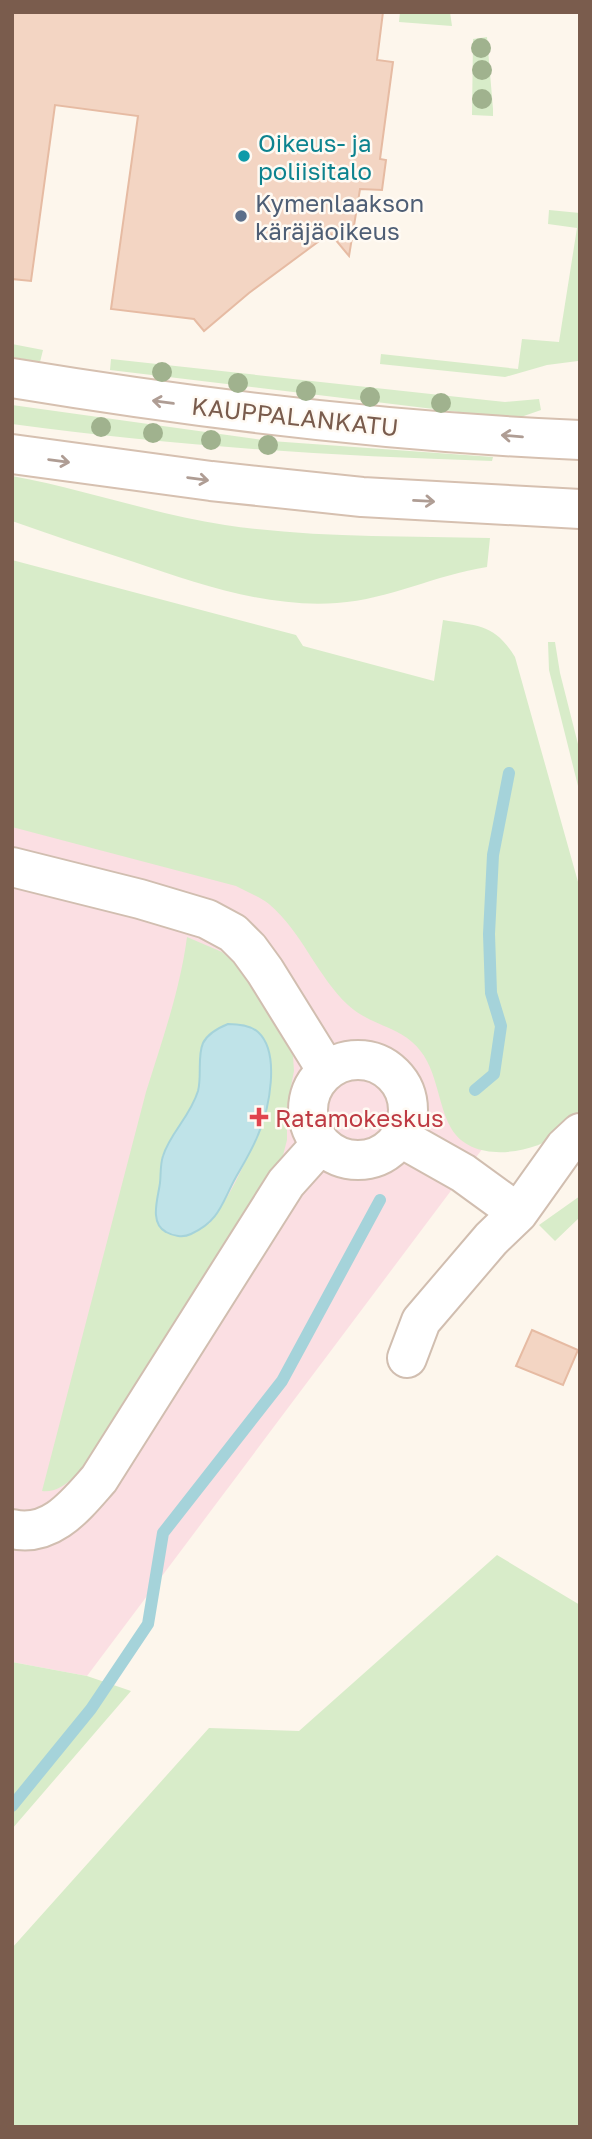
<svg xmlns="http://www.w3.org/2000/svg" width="592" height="2139" viewBox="0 0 592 2139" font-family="'Golos Text',sans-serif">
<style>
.medical{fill:#fbdfe3}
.green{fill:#d8ecc9;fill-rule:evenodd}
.water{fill:#bfe3e8;stroke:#a5d3da;stroke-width:2}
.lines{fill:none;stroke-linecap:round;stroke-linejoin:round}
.stream{stroke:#a5d3da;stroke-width:12}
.building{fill:#f3d5c3;stroke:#e6bba3;stroke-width:2}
.minor-casing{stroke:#d1beb0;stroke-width:42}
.secondary-casing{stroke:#d6c0b0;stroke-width:42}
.minor{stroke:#fff;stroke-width:38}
.secondary{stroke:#fff;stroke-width:38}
.tree{fill:#a0b28e}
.oneway{stroke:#af9d94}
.culture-dot{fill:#0f9aa8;stroke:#fffaf3;stroke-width:2.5}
.service-dot{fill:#5c6f8a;stroke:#fffaf3;stroke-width:2.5}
.health-dot{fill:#e0444e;stroke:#fffaf3;stroke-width:2.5}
.labels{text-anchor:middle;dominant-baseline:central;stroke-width:5;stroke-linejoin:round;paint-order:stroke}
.culture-label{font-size:24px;fill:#0d838f;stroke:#fffaf3;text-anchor:start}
.service-label{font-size:24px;fill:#4e5e75;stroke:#fffaf3;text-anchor:start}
.street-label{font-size:24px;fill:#7a5c4d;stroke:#fffaf3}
.health-label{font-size:24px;fill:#be3a42;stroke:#fffaf3;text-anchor:start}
</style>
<rect width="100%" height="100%" fill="#fdf6ec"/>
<path class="medical" d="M12,580L549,1060L87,1676L12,1662Z"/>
<path class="green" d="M400,12H450L452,26L399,22Z
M487,37L493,109V116L472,115L473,39Z
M549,210L580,213V356L578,361L547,365L505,377L380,364L381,354L518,369L522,339L559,342L577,228L548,224Z
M12,344L43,350L40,362L12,357Z
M111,359L486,400L505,402L539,399L541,410L521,417L508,418L110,370Z
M12,405L271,441L493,457L492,461C331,456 172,446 12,424Z
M12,476C84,489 153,514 225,525C312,538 402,536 490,538L487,567C435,575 391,599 337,603C268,608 198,584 134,562C93,549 52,535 12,521Z
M12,560L296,635L303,646L434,681L443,620C478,626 495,624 515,657L580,889V1113C574,1119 569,1127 562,1132C534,1154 472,1165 451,1128C436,1101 438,1064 412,1042C396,1027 367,1023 348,1005C317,976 302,932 269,904C260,897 247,892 236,886L12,827Z
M548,642H555L560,673L580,752V794L549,670Z
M187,937L222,952L250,977L293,1056L294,1071L287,1106V1140L280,1167L95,1453C81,1468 65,1494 42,1491L146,1092C162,1041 180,990 187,937ZM201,1059L259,1134C243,1165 230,1198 209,1224L160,1183L162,1157L171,1140L191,1111L199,1088Z
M580,1196V1217L555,1241L539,1225Z
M497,1555L580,1605V2127H12V1948L209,1728L299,1731Z
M12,1662L87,1676L131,1691L12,1829Z"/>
<path class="water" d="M228,1024C238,1024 250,1025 258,1032C281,1053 269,1110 258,1135C252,1150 244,1163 236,1177C222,1202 220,1221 191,1234C183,1238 173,1236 166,1232C149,1223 158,1198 160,1183C161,1174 160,1165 163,1156C170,1133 190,1117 198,1091C202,1076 197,1057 203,1043C208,1033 218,1028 228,1024Z"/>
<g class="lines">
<path class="stream" d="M475,1090L494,1074L501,1026L491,993L489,934L493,855L509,773
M12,1806L91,1709L148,1624L163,1533L282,1381L380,1200"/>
</g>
<path class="building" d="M12,12H383L377,60L393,62L380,159L386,160L382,190L360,189L349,256L330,233L249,293L204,331L194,319L111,309L138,116L55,105L31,281L12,279Z
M532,1330L578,1350L563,1385L516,1366Z"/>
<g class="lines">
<g class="minor-casing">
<path id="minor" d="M12,867L140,899L207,919L233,933L249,949L265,971L327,1071
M308 1110a50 50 0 1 1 100 0a50 50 0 1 1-100 0Z
M401,1138L463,1173L518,1213
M407,1358L421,1321L491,1239L518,1213L565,1147L580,1133
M12,1529C51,1538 76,1505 99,1479L286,1183L321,1144"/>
</g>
<g class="secondary-casing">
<path id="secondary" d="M12,378C200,409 390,432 580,440
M12,454L211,481L362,497L580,509"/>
</g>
<use href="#minor" class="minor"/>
<use href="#secondary" class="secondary"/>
</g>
<g class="tree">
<circle cx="481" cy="48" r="10"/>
<circle cx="482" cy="70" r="10"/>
<circle cx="482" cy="99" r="10"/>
<circle cx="162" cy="372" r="10"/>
<circle cx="238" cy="383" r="10"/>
<circle cx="306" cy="391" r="10"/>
<circle cx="370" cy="397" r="10"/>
<circle cx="441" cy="403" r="10"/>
<circle cx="101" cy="427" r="10"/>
<circle cx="153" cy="433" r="10"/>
<circle cx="211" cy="440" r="10"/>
<circle cx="268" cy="445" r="10"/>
</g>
<defs><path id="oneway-shaft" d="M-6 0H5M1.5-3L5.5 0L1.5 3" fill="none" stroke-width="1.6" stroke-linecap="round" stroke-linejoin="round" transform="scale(1.75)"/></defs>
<g class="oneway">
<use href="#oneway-shaft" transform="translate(163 402) rotate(-172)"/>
<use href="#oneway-shaft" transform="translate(512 436) rotate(-175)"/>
<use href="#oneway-shaft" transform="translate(59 461) rotate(8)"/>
<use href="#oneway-shaft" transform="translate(198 479) rotate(8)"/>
<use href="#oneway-shaft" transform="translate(424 501) rotate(3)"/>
</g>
<circle class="culture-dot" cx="244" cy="156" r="7"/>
<circle class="service-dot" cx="241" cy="216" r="7"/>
<path class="health-dot" d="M255.5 1106.5h7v7h7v7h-7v7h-7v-7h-7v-7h7z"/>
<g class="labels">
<g class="culture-label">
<text x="258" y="142">Oikeus- ja<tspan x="258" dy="28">poliisitalo</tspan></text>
</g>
<g class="service-label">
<text x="255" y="202">Kymenlaakson<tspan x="255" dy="28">käräjäoikeus</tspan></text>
</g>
<g class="street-label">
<text transform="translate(295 416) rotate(6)">KAUPPALANKATU</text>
</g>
<g class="health-label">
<text x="275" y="1117">Ratamokeskus</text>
</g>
</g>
<rect width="592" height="2139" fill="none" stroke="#7a5c4d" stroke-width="28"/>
</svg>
